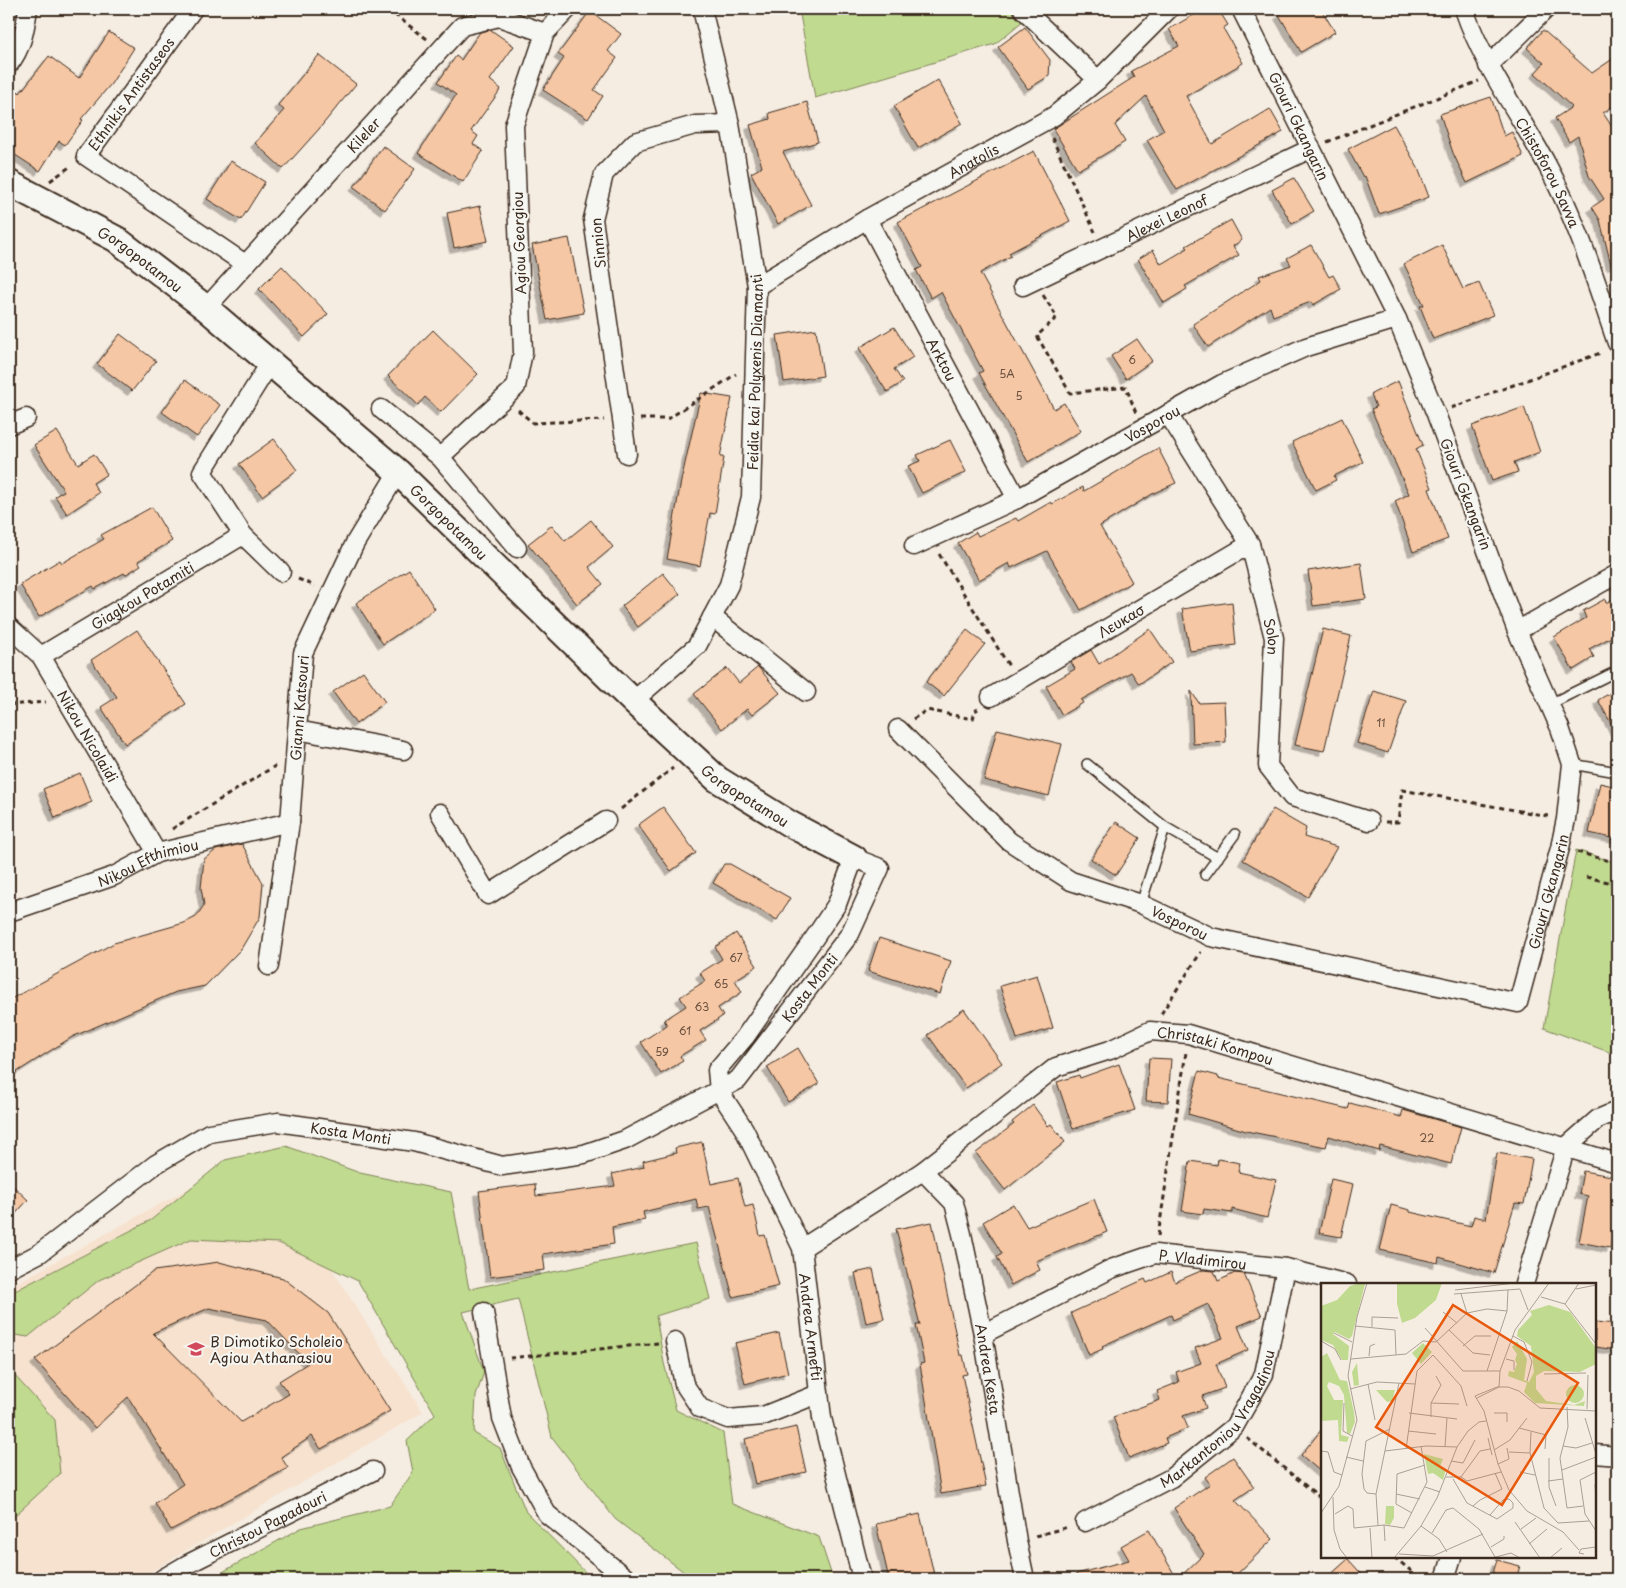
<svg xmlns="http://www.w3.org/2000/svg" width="1626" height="1588" viewBox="0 0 1626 1588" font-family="'Playpen Sans',sans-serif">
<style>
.built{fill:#f6e2cf}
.green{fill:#c0da90;stroke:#7e8257}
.building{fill:#f5c7a4;stroke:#3b2a1e;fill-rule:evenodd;filter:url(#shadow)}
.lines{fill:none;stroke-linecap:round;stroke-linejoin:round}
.lane-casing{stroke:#3b2a1e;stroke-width:12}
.street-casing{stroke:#3b2a1e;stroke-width:21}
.secondary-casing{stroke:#3b2a1e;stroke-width:29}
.path{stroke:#3b2a1e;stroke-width:3;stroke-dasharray:5 4;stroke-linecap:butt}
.lane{stroke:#f6f6f2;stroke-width:9}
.street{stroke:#f6f6f2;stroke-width:18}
.secondary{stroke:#f6f6f2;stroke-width:25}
.labels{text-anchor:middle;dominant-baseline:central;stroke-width:4;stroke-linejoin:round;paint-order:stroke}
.number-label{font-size:11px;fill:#6a5140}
.street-label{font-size:14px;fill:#3b2a1e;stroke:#f6f6f2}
.poi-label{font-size:14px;fill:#3b2a1e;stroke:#f6f6f2;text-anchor:start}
.inset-road{fill:none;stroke:#ab9f94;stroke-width:1}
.view{fill:#e8590c;fill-opacity:0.15;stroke:#e8590c;stroke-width:2.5}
.inset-edge{fill:none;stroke:#3b2a1e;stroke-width:2.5}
</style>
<defs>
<filter id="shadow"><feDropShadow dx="-4.5" dy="4.5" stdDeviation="0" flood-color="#0004"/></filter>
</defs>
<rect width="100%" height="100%" fill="#f6ede2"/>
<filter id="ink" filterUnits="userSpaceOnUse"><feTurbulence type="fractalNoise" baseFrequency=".02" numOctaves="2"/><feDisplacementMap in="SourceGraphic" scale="10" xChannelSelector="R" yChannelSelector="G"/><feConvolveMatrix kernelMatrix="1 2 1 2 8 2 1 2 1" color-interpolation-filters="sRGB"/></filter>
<g filter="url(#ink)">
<path class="built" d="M211,1176L302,1222L423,1412L138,1579H9V1287Z"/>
<path class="green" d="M799,9H1012L1024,20L995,44L815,98Z
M1576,850L1617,863V1055L1544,1028Z
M286,1146L360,1173L451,1192L469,1289L696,1243L710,1299L656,1316L664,1363L676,1410L723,1433L732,1504L819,1537L833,1579H693L615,1519L552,1437L518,1299L463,1312L484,1372L476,1396L474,1433L500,1448L526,1512L592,1579H210L301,1528L390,1506L413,1472L407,1441L435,1414L358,1281L279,1243L191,1239L99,1280L28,1337L9,1334V1294L151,1220L225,1160Z
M9,1374L15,1376L55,1420L60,1474L9,1521Z"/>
<path class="building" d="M1204,9H1218L1228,25L1223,28L1243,63L1186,96L1212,144L1270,109L1283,132L1177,190L1147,140L1164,130L1146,96L1115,125L1125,142L1078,170L1053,129L1134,77L1131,71L1179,46L1169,29Z
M1290,9H1321L1335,32L1301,52L1279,15Z
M590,11L621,34L608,51L617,58L594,90L603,96L588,119L543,90L564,58L558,54Z
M1025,27L1050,60L1049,76L1028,89L998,47Z
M491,30L514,46L490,80L501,89L471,131L478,136L473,144L483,151L463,182L418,153L456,95L438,82L456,56L461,60L480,32Z
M1543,30L1592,73L1617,56V103L1603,113L1617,134V264L1611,265L1600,220L1592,207L1604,199L1589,176L1578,136L1569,142L1555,118L1572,107L1535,73L1544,63L1527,48Z
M109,32L134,48L111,84L81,119L83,120L65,145L59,141L40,171L9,151V106L18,91L20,93L49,56L79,78Z
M319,55L356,84L319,129L283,169L255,143L284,110L278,105Z
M938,80L962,123L918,148L894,106Z
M1491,97L1504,136L1512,132L1523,156L1467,183L1453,153L1440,114Z
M807,102L818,142L783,152L811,205L778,224L751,173L762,167L750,125L770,119L769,113Z
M1394,125L1418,168L1429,197L1379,214L1365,176L1363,177L1348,149Z
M383,146L415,169L385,210L354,187Z
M1034,151L1070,221L1009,253L1011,256L980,273L1054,409L1064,403L1081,431L1028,462L979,373L983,371L941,292L931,298L916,270L922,267L898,222Z
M231,161L265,182L241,220L207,199Z
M1294,178L1314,211L1292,224L1272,190Z
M480,206L488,241L454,248L447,213Z
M1231,220L1242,240L1233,246L1239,255L1185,286L1187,289L1164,303L1138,259L1153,250L1161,264L1188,248L1186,246Z
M569,238L584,313L547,320L532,245Z
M1311,245L1329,277L1333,275L1341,289L1313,305L1311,302L1273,316L1270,307L1208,347L1193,324L1261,280L1259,276L1291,265L1287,258Z
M1442,245L1463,289L1479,283L1493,315L1433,339L1420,306L1424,305L1404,264Z
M282,266L328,314L304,337L259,289Z
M894,327L913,357L894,369L903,382L887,392L859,348Z
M816,329L823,376L784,382L777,335Z
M433,330L478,374L441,412L425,397L418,405L388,376Z
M120,334L156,361L132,391L97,364Z
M1137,339L1152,361L1126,379L1111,356Z
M185,380L220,405L197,437L162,412Z
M1398,381L1423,445L1416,449L1432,488L1429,489L1448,539L1413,552L1395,501L1409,494L1371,409L1376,407L1371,394Z
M701,393L732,398L720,457H724L715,514L710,513L700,566L667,559L681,481Z
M1524,407L1540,452L1514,462L1518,472L1492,481L1472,426Z
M1342,418L1363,462L1334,476L1336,480L1316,490L1292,442Z
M57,431L78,464L94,454L107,474L93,483L99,493L67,514L55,496L64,491L34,445Z
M274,439L297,470L262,496L239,464Z
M950,440L966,472L922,493L908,466L920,461L917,455Z
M1158,448L1176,483L1154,493L1100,526L1132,582L1081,610L1047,551L1011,568L1009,563L979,580L958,543L976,532L978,536L1016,518L1018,521L1051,502L1052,504L1083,487L1084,491Z
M152,507L172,541L138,561L141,565L125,575L124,573L95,589L93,586L39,617L20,584L60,560L62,563L104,539L101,535Z
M591,520L613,547L589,567L603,584L577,604L528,544L552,525L565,541Z
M1361,563L1366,599L1313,606L1308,571Z
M409,569L435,609L383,644L356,603Z
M663,573L680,594L638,627L622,606Z
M1617,597V634L1589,649L1594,657L1573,670L1554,637L1586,618L1583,611L1605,599L1606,603Z
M1232,602L1236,645L1190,651L1182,609Z
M1150,629L1172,662L1139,684L1131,672L1081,700L1083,703L1062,715L1046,686L1075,669L1071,662L1091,650L1099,664Z
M1323,629L1351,636L1324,751L1295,745Z
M137,630L186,704L125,744L101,707L117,697L91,660Z
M967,630L985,644L944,696L926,682Z
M758,667L780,693L752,715L747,709L722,729L694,694L727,668L739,683Z
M363,671L385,702L356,724L333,692Z
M1617,689V734L1598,700Z
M1191,691L1199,703L1224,702L1226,742L1193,744Z
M1374,691L1406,701L1388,753L1357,743Z
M997,729L1062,744L1049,796L984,780Z
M80,773L92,802L55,818L43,789Z
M1600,783L1617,787V839L1589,833Z
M663,807L696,853L671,871L638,825Z
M1273,809L1306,828L1304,837L1337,847L1308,897L1243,860Z
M1116,822L1140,838L1116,875L1091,859Z
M242,844L263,883L260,917L241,949L205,986L176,992L72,1037L9,1077V1000L114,943L184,923L196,917L204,905L201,888L204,859L216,850Z
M724,864H730L790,898L777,920L713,883Z
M736,933L757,966L735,980L742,992L718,1008L723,1016L700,1031L706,1040L680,1056L683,1061L661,1074L641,1042L667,1025L664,1020L686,1006L680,997L705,981L700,973L722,959L715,947Z
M879,938L951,961L940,994L868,971Z
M1037,975L1053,1028L1017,1039L1000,986Z
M964,1009L1002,1063L966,1088L928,1035Z
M798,1048L819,1084L788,1102L767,1067Z
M1149,1058L1171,1059L1168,1102L1146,1101Z
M1119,1064L1135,1110L1073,1129L1057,1082L1079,1075L1080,1078Z
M1199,1071L1218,1076V1078L1348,1109L1350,1103L1401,1117L1403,1110L1461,1127L1451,1164L1380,1146L1379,1151L1329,1136L1326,1147L1246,1131L1188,1114Z
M1033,1105L1048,1126L1051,1124L1065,1142L1005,1190L976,1153L1014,1124L1012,1122Z
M702,1142L711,1184L738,1178L745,1207L753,1205L760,1236L765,1235L779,1286L733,1297L709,1207L698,1209L696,1199L643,1212L645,1220L612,1227L614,1244L543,1254L545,1270L490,1277L479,1191L535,1184L536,1196L615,1186L612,1174L644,1167L643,1161L676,1153L675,1148Z
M1497,1153L1532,1159L1524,1204L1515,1203L1494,1273L1439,1257L1438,1263L1380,1250L1391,1205L1410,1210V1212L1471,1226L1474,1216L1486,1219Z
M1218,1159L1240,1163L1238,1172L1276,1180L1267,1218L1232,1209V1213L1204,1209L1203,1214L1182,1211L1190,1161L1217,1165Z
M1583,1171L1617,1177V1198L1613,1219H1616L1610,1248L1579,1242L1588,1196L1579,1194Z
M1331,1179L1353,1184L1341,1237L1319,1233Z
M9,1182L28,1200L9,1221Z
M1094,1199L1107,1232L1036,1261L1040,1270L1011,1285L997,1257L1002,1254L983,1222L1013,1204L1027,1227Z
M932,1222L960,1355H963L967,1374L962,1375L986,1486L941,1494L920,1364L924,1363L916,1325H920L896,1229Z
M219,1262L283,1278L328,1313L390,1411L321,1449L312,1436L281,1457L288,1468L171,1530L155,1503L183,1484L128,1397L95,1428L35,1360L154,1271ZM209,1308L267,1320L308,1363L279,1381L289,1394L241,1422L153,1333Z
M873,1269L884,1319L866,1323L855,1273Z
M1203,1270L1214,1271L1218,1281L1235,1273L1244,1274L1262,1316L1238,1326L1248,1350L1216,1364L1225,1388L1202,1396L1206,1408L1183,1416L1188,1428L1165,1438L1167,1443L1129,1458L1113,1417L1160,1400L1157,1391L1179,1382L1176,1372L1201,1363L1195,1348L1223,1338L1208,1304L1173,1320L1171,1315L1102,1346L1103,1349L1089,1355L1071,1313L1145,1279L1147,1283L1171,1272L1175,1282Z
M1595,1322L1617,1324V1350L1595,1347Z
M779,1333L788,1373L745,1384L735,1343Z
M796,1427L806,1472L755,1484L745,1439Z
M1322,1429V1473L1301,1455Z
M1233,1457L1254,1487L1235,1500L1273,1539L1232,1579H1178L1204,1554L1174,1508L1210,1484L1205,1477Z
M920,1514L935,1579H889L876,1524Z
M1149,1530L1177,1579H1077L1076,1574L1129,1560L1121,1546Z
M1348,1559L1366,1579H1326Z
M1497,1560L1520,1566L1516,1579H1491Z"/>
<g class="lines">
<g class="lane-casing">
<path id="lane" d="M1550,704L1617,671
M1087,764L1165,827L1218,858
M1572,764L1617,772
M1205,875L1235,834
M1141,904L1165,827"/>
</g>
<g class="street-casing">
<g id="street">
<path d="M193,9L86,156L245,264"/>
<path d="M1023,9L1098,80"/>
<path id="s1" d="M1464,9C1483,65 1518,112 1546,163C1577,220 1596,282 1617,343"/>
<path d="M9,64C22,49 25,28 28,9"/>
<path d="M1488,66L1546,9"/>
<path id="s2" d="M867,219L1017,499"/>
<path id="s3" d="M757,286L867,219L1054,116L1098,80L1169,9"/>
<path id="s4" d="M1023,286L1310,149"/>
<path id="s5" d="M206,308L462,26L499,17L545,33"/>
<path d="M270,363L202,472L243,535L281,572"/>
<path d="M381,409L440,457L517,548"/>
<path id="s6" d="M1168,414L1250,544L1274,638L1268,766L1292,797L1369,821"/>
<path d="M9,425L26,418"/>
<path d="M627,454L593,219L604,174L635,142L695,125L730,124"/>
<path d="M440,457L516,387L523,352L514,125L545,33L568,9"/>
<path id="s7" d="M914,546L1017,499L1222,384L1306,347L1397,319"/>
<path d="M712,617L806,692"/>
<path id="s8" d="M9,627L41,656L157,853"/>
<path d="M1517,631L1617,574"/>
<path id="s9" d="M41,656L243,535"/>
<path id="s10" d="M991,697L1250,544"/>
<path id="s11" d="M633,701L697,646L729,585L751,497L757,286L730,124L702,9"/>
<path id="s12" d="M898,729L1009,841L1071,881L1141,904L1211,937L1518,1003L1560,848L1566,819L1572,764L1560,728L1517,631L1436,414L1397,319L1241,9"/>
<path d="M297,730L403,750"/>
<path d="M440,813L488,895L606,821"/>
<path id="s13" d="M9,912L114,876L157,853L290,822"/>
<path id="s14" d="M269,966L290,822L303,653L355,543L398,472"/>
<path id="s15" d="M923,1171L954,1203L962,1234L983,1334L1017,1541L1025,1579"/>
<path id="s16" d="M802,1248L923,1171L1056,1067L1110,1050L1150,1031L1188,1034L1617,1163"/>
<path id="s17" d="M9,1269L40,1253L156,1164L209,1133L278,1122L414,1142L502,1166L584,1154L625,1140L738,1080L850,934L880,868L854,858L837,904L815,937L745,1037L717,1070L719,1091L744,1129L802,1248L822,1418L862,1579"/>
<path d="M1524,1284L1566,1147L1598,1119L1617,1111"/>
<path d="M484,1312L502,1418L521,1467L547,1514L627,1579"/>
<path id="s18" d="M983,1334L1111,1269L1155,1254L1286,1268L1347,1284"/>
<path d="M675,1341L684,1384L700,1408L728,1419L763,1416L818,1394"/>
<path d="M1595,1454L1617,1456"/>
<path id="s19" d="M1085,1522L1171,1478L1234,1427L1264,1374L1286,1268"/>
<path id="s20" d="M162,1579L186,1565L373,1471"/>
<path d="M1445,1579L1452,1557"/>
</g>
</g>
<g class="secondary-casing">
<g id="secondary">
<path id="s21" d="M9,183L116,239L206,308L398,472L633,701L717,779L790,824L854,858"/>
</g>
</g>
<path class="path" d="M387,9L427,39
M1609,9L1617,18
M721,12L748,9
M1052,138L1095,232
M1327,142L1479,81
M50,181L71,166
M1043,295L1057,317L1037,336L1070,393L1126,387L1136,413
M1451,408L1603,352
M518,410L533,423L604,420
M640,419H668L736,374
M939,554L1009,666
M298,579L315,586
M9,705L46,702
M913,719L927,710L973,719L975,711L978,709
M621,809L673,768
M1385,822H1398L1402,790L1548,816
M172,829L275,766
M1577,852L1617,863
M1586,877L1617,884
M1161,1014L1201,952
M1158,1236L1186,1052
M510,1358L658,1343
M1247,1438L1322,1499
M1035,1536L1068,1527
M1394,1557L1421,1579"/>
<use href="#lane" class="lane"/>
<use href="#street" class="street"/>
<use href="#secondary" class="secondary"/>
</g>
</g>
<defs>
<g id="school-bare" transform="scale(1.35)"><path d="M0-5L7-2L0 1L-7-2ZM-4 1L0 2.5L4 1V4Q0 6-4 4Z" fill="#d1495b" stroke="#f6f6f2" stroke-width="2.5" paint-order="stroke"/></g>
</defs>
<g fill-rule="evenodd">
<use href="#school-bare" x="196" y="1349"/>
</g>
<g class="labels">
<g class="number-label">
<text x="1132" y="359">6</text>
<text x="1007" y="373">5A</text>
<text x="1019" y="395">5</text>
<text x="1381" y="722">11</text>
<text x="736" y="957">67</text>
<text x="721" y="983">65</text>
<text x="702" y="1006">63</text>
<text x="685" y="1030">61</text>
<text x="662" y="1051">59</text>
<text x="1427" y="1137">22</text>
</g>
<g class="street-label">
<text transform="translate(131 94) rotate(-54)">Ethnikis Antistaseos</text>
<text transform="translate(1299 126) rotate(64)">Giouri Gkangarin</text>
<text stroke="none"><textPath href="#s5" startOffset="234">Kileler</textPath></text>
<text stroke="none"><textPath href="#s3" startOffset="250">Anatolis</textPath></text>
<text stroke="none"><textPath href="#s1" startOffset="184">Chistoforou Savva</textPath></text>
<text stroke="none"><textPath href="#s4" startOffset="159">Alexei Leonof</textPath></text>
<text transform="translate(519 243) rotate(-92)">Agiou Georgiou</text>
<text transform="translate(598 243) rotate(-96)">Sinnion</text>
<text stroke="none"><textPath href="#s21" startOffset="152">Gorgopotamou</textPath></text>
<text stroke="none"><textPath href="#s2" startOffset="159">Arktou</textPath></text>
<text stroke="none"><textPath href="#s11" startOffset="369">Feidia kai Polyxenis Diamanti</textPath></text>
<text stroke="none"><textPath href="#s7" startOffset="268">Vosporou</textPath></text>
<text transform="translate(1466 494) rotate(69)">Giouri Gkangarin</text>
<text stroke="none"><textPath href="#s21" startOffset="558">Gorgopotamou</textPath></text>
<text stroke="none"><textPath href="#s9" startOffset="118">Giagkou Potamiti</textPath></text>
<text stroke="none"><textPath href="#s10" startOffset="151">Λευκασ</textPath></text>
<text stroke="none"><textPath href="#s6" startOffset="249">Solon</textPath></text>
<text stroke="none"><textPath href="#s14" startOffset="260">Gianni Katsouri</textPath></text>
<text stroke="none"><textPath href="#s8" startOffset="136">Nikou Nicolaidi</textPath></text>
<text stroke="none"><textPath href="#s21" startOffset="962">Gorgopotamou</textPath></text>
<text stroke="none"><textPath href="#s13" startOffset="148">Nikou Efthimiou</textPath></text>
<text stroke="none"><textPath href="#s12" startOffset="812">Giouri Gkangarin</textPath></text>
<text stroke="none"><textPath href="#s12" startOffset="348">Vosporou</textPath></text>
<text stroke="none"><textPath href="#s17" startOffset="912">Kosta Monti</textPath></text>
<text stroke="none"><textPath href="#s16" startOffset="480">Christaki Kompou</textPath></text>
<text stroke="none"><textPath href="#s17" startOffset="386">Kosta Monti</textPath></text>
<text stroke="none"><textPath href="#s18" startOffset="238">P. Vladimirou</textPath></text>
<text stroke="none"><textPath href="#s17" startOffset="1612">Andrea Armefti</textPath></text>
<text stroke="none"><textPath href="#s15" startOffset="214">Andrea Kesta</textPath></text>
<text stroke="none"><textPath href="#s19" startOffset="174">Markantoniou Vragadinou</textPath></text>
<text stroke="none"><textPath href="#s20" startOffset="119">Christou Papadouri</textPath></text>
</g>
<g class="poi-label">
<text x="210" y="1341">B Dimotiko Scholeio<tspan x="210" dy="16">Agiou Athanasiou</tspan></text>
</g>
</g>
<g transform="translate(1321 1283)">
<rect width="275" height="275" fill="#f6ede2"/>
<path d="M39,0L44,1L31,53L28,56L14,49L12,51L28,63L27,77H21L12,62L0,57V23L16,17L29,3ZM76,0H121L115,17L94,35L81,40L76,21ZM228,22L249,29L275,65V81L259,89L223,88L215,93V106L225,118L253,122L264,118L263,123L214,120L203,109L206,100L187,93L188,88L193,89L196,81L194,77L196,71L191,64L196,58L206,76L203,97L208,99L213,89L210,63L196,53L197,47L211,32L209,28ZM102,60L111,69L100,81L91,70ZM6,70L19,97L26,98L33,129L34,139L29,151L26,150L23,112L18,103L8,99L6,103L13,117H22L20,152L28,154L26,159L18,158L17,137L0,138V74ZM36,80L38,102L33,103L31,89ZM245 111a9 9 0 1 1 18 0a9 9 0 1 1-18 0ZM55,107H74L71,118L66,119ZM103,171L122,176L119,183L125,186L122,197L112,190L107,191ZM65,223H73V235L69,242L64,241Z" fill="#c0da90"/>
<path class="inset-road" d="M2,0H26M255,6L275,2M134,7L194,0M133,11L199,6L207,27M140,11L146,30M220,14L244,21L275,61M244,21L258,0M122,29L136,40M34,43L74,47L75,72M51,44V34L77,35M104,45L142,88H179M128,47L152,70L169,72M13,50L31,59M192,53L203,59L211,79L206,98M0,58L14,66L20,77M142,63L154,53H170M48,73L49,63L54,61M30,76L85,71L102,58L115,59L146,30L166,26L186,28M185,76L193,78V87M166,88L186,28L187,7M223,91L265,90M47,101L54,137M178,104L179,88L194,47L228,0M29,106L56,99L94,101M156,115L178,104M23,120L22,148L31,153M110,120L138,121M246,124L247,144L239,175L246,225L262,223M266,126L267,92M88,130L136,136M173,130H186V139M110,134V120L120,102L115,93M264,135L275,171M198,145L225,152L224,166M87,148L115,151M210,149L209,170L223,225L237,240L268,238M167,155L171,172M242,163L255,165L271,160M124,164L126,135M85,166L96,88L112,72L140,103L146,123M173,167L189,157L206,135M0,168L7,169L13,189L21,192M64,168L105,163L136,164M188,169L209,170M25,174L42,178M228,175V204L235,223M130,178L142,180L154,157M177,181L188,176L186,165M241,187L275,174M199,189L214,192M275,189L259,197L264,231L275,248M125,194H140L159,168L169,166M140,194L146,198L180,189M132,196L146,220L176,236L192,225V220L188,216L182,217L169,232M227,198L242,196M274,201L275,216M104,204L119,209M55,211L46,210L43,206L41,191L45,158L69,146M75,211L99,216M12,214L13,247L19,266L26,275M152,223L159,217L181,206L174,190M0,230L18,203L36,137L27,93L36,34L46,0M91,230L75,221L76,191L104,182M14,231L27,223L32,226L33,245L63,242L83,245L106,199L100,163M194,239L219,275M57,242L55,211L78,100M63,242L64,258M100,243L118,256L126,269M49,245L51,275M200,246L215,235M111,250L125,227L132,225L158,246L174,274M208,261L226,246M170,264L183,256V253M258,267L242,249L206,228L188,207L177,181L163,128L154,113L176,104H187L198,108L219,125L275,128M78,271L112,273L162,251M263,271L258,270L260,266L275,264M73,275L100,243L116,215L136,164L147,148L158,139L165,138M171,275L190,270L199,275M229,275L241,265"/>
<path class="view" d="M132,22L257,100L181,222L55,144Z"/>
<rect width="275" height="275" class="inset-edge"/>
</g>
<rect width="1626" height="1588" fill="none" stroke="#f6f6f2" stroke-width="30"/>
<rect x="15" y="15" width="1596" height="1558" fill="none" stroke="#3b2a1e" stroke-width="2" filter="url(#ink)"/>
</svg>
